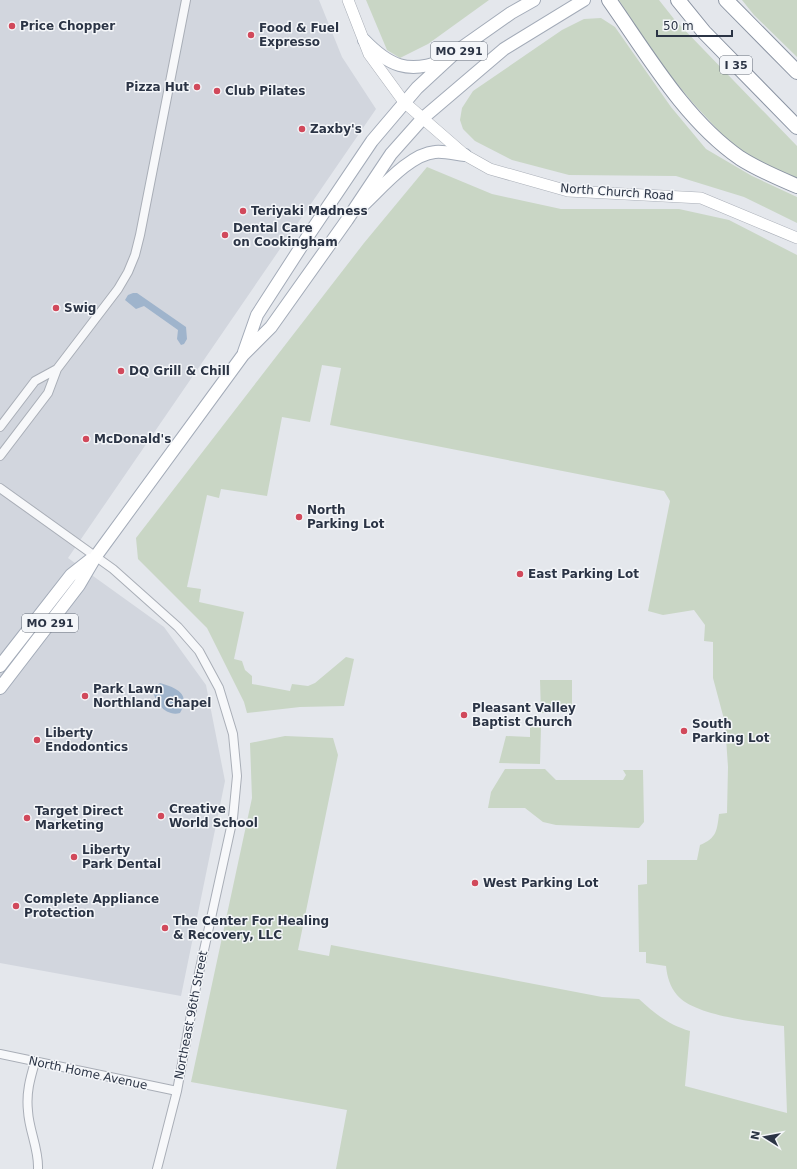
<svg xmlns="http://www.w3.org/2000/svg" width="797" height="1169" viewBox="0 0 797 1169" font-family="'DejaVu Sans',sans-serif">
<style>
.built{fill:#d2d6de}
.green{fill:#c9d6c5}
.water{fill:#9fb4cc}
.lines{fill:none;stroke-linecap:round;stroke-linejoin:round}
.minor-casing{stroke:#a9aeb7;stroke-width:10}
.secondary-casing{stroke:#a9aeb7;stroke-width:12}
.primary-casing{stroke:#a3abb8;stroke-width:14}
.motorway-casing{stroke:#8b94a3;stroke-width:16}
.minor{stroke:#f7f8fa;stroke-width:8}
.secondary{stroke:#fff;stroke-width:11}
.primary{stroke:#fff;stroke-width:12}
.motorway{stroke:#fff;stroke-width:14}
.poi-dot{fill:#d1495b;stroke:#f4f6f9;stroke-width:1.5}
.labels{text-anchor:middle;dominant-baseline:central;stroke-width:3;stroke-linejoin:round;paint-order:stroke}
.shield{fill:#f4f6f9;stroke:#676e7b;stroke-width:1}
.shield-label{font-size:11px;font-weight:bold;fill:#2b3445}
.poi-label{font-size:12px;font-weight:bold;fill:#2b3445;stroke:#f4f6f9;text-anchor:start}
.street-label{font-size:12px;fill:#2b3445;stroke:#f4f6f9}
</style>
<rect width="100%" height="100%" fill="#e4e7ec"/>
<path class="built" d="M0,0H319L342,57L376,109L68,558L164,627L206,685L225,781L181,996L0,963Z"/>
<path class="green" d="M366,0H489L428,44L400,58L387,50Z
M619,0H659L674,19L797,146V180L758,162L731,144L692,102L656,58Z
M742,0H797V57L754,15Z
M601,18L615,27L671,107L706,149L752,176L797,197V223L744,197L676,176L569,175L512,160L475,141L463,129L460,120L462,108L473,91L562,30L584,19Z
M427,167L492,194L561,209H679L729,220L797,255V1169H336L347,1110L191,1082L252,798L250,743L285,736L333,738L338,755L298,950L329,956L331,945L602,997L639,999C655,1014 669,1025 690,1031L685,1086L787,1113L784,1026C758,1022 694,1016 677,995C670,987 667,976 666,966L646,963V952H639L638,885L647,884V860H697L700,845C717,838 717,830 719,814L727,813L728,767L725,723L713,678V642L704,641L705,625L694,610L663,615L648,611L670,501L664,491L330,425L341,368L322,365L310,422L282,417L267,496L221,489L219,498L207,495L187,587L201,589L199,602L244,612L234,659L242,661L245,670L252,676V684L290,691L292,684L308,686L315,683L346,657L354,659L344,706L300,707L247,713L244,702L207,628L138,559L136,538L364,243Z
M540,680H572V713H541Z
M530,727H541L540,764L499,763L506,736L530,737Z
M505,769H545L556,780H623L626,775L623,770H643L644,822L639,828L556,825L543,822L525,808H488L491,792Z"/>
<path class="water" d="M133,293H137L186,327L187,339L184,344L181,345L177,339L178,330L144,306L136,309L125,300L128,295Z
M160,683C177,688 191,694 180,713C166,717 154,702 153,689Z"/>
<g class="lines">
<g class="minor-casing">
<path id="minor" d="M0,427L35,381L57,369
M0,456L48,393L57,369L118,289L128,272L135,255L140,235L186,0
M0,488L113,569L178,627L199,651L219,688L233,734L237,776L233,818L197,982L177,1091L157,1169
M0,1054L177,1091
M35,1062C30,1079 26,1093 28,1111C29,1131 39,1149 38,1169"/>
</g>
<g class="secondary-casing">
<path id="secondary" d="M348,0L369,54L404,102L465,155L490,169L568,191L701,198L797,238"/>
</g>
<g class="primary-casing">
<path id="primary" d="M364,40C389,66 408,74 442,61
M361,207C380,190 409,154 435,152C445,151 455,154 465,155
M244,352L257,315L308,236L372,141L417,88L457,51L511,13L534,0
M0,666L71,575L90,560
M0,688L79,585L96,556L243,355L271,327L347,220L391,154L423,118L504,49L584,0"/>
</g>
<g class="motorway-casing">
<path id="motorway" d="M609,0C647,54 685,120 740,158C757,169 778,178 797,186
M678,0L704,32L797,127
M726,0L797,72"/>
</g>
<use href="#minor" class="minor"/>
<use href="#secondary" class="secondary"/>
<use href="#primary" class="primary"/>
<use href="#motorway" class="motorway"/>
</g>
<g class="poi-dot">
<circle cx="12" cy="26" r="4"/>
<circle cx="251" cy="35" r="4"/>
<circle cx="197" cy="87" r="4"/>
<circle cx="217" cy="91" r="4"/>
<circle cx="302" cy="129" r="4"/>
<circle cx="243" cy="211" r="4"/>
<circle cx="225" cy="235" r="4"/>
<circle cx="56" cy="308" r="4"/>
<circle cx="121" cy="371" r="4"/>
<circle cx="86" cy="439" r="4"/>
<circle cx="299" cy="517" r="4"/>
<circle cx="520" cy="574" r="4"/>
<circle cx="85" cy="696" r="4"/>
<circle cx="464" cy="715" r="4"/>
<circle cx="684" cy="731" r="4"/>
<circle cx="37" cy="740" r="4"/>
<circle cx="161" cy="816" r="4"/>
<circle cx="27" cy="818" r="4"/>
<circle cx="74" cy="857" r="4"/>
<circle cx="475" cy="883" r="4"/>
<circle cx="16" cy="906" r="4"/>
<circle cx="165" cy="928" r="4"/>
</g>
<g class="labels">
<g class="shield">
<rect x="431" y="42" width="56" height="18" rx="3"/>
<rect x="720" y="56" width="32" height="18" rx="3"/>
<rect x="22" y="614" width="56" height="18" rx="3"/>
</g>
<g class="shield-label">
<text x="459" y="51">MO 291</text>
<text x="736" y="65">I 35</text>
<text x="50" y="623">MO 291</text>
</g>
<g class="poi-label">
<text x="20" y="26">Price Chopper</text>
<text x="259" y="28">Food &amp; Fuel<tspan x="259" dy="14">Expresso</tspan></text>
<text x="189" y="87" text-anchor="end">Pizza Hut</text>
<text x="225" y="91">Club Pilates</text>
<text x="310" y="129">Zaxby's</text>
<text x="251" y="211">Teriyaki Madness</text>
<text x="233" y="228">Dental Care<tspan x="233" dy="14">on Cookingham</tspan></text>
<text x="64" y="308">Swig</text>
<text x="129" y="371">DQ Grill &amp; Chill</text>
<text x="94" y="439">McDonald's</text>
<text x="307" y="510">North<tspan x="307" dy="14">Parking Lot</tspan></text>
<text x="528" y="574">East Parking Lot</text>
<text x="93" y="689">Park Lawn<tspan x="93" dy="14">Northland Chapel</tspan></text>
<text x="472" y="708">Pleasant Valley<tspan x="472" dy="14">Baptist Church</tspan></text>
<text x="692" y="724">South<tspan x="692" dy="14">Parking Lot</tspan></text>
<text x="45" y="733">Liberty<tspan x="45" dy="14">Endodontics</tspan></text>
<text x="169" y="809">Creative<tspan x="169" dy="14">World School</tspan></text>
<text x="35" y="811">Target Direct<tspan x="35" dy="14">Marketing</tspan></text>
<text x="82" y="850">Liberty<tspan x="82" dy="14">Park Dental</tspan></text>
<text x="483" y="883">West Parking Lot</text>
<text x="24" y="899">Complete Appliance<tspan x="24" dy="14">Protection</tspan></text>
<text x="173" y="921">The Center For Healing<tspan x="173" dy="14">&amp; Recovery, LLC</tspan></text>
</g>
<g class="street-label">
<text transform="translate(617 192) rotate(4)">North Church Road</text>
<text transform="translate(191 1015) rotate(-79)">Northeast 96th Street</text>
<text transform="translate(88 1073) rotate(12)">North Home Avenue</text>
</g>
</g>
<g transform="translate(765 1137) rotate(281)" stroke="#f4f6f9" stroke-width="3" paint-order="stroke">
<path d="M0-3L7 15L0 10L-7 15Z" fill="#2b3445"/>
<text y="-6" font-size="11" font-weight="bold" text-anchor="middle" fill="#2b3445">N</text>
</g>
<path d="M657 30v6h75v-6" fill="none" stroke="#2b3445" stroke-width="2"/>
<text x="663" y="30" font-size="12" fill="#2b3445" stroke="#f4f6f9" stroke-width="3" paint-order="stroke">50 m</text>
</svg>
